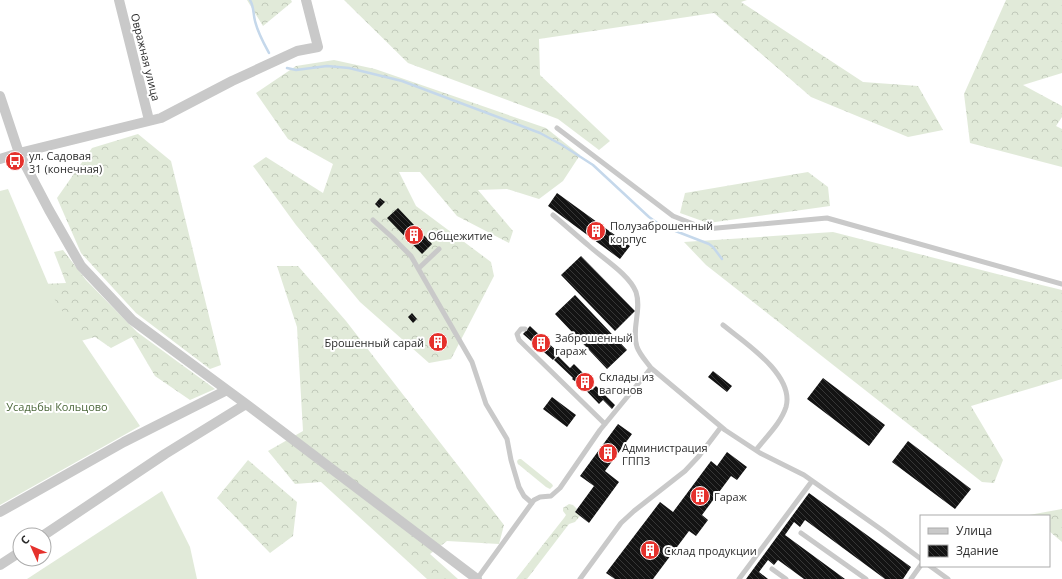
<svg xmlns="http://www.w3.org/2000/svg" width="1062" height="579" viewBox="0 0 1062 579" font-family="'Open Sans',sans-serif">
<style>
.forest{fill:url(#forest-crowns)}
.garden{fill:#e1ead9}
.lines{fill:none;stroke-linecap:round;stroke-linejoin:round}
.stream{stroke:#c5d8eb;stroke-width:2.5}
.building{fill:url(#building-back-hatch)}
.service{stroke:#c9c9c9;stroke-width:5}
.minor{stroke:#c9c9c9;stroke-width:10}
.labels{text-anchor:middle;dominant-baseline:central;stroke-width:4;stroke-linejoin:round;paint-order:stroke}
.street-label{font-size:11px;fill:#2c2c2c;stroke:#fff}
.poi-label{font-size:11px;fill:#2c2c2c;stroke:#fff;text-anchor:start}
.park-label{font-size:11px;fill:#4b673a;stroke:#fff}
</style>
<defs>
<pattern id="forest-crowns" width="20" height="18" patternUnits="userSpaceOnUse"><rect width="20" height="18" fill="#e1ead9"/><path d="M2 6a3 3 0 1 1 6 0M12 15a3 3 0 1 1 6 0" fill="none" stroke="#c1c9ba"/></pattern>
<pattern id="building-back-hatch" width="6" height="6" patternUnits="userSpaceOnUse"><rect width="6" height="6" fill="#131313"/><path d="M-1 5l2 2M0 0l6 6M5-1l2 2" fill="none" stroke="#363636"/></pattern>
</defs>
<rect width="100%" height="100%" fill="#fff"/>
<path class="forest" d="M247,0H291L292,2L263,26Z
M344,0H747L741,2L863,82L918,86L943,130L908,137L811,97L714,13L539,39L540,75L610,141L599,150L558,119L408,63Z
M1006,0H1062V73L1023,85L1062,106V117L1056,126L1062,129V167L970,143L964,94Z
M334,60L375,69L546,128L580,155L563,181L539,199L507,189L478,190L513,231L509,243L457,216L420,172H399L416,206L491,262L494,276L451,359L429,363L360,302L296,225L253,166L266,157L323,193L333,164L288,139L256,93L296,66Z
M138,134L171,161L221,365L210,369L136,313L81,253L57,198L92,148Z
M808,172L828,187L830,206L708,223L680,213L685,193Z
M833,232L997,274L1062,290V379L971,406L1003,460L994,483L982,482L706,265L684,242Z
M63,250L86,280L137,332L215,389L190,400L155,376L132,337L111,348L95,337L70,344L41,284L66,283L54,252Z
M277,266H298L346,321L504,525L499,544L447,541L430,554L458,579H427L321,482L295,484L268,451L303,431L297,327Z
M519,459H521L552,484L553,486L550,489L546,487L518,464L517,461Z
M248,460L297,502L293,536L270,553L217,498Z
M569,504L573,505L577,509L575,512L580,516L575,522L569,524L527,579H516L564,518L566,515L563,511V508Z
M1062,509V542L1049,531V516H1031L1029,515Z"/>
<path class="garden" d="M8,189L55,300L140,426L0,505V191Z
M162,491L190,547L197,579H27Z"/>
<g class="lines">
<path class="stream" d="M250,0C254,7 253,13 255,21C258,33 263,42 269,53
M287,68L296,70L327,66L349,68L402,81L540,133L562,145L593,165L649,217L660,225L709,244L713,247L722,259"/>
</g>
<path class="building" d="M557,193L630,246L620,259L548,206Z
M380,198L385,202L379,208L375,204Z
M398,208L432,244L422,254L387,218Z
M581,256L635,311L615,331L561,275Z
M575,295L627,350L607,369L555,314Z
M412,313L417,319L413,323L408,317Z
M530,326L559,353L553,360L523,334Z
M438,337L443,342L438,347L433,342Z
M558,356L570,368L574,364L593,383L589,387L592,390L596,386L615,405L612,409L603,400L599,404L577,381L576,382L572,379L573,378L554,360Z
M713,371L732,386L727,392L708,377Z
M823,378L885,425L869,446L807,399Z
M552,397L576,415L567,427L543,409Z
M618,424L632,434L605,471L619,482L589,523L575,512L594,486L580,476Z
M908,441L971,489L955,509L892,462Z
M727,452L747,467L737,480L731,476L702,515L708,520L696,536L689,531L653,579H615L606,573L660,502L673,512L711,461L717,466Z
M809,493L911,567L903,579H885L805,520L800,527L794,522L785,535L845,579H804L778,560L774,565L768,560L759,572L768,579H746Z"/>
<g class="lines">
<path class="service" d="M557,128L673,216L706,229L827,218L1062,284
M373,220L393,238L411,256L472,362L486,404L507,439L511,460L519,487L524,496L532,503
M419,268L439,249
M723,325C744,342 795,375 786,407C781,423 766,437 756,450
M525,329H521L517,334L519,340L605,424
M651,368L725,430L760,453L804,475L882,530L921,559
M801,533L866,579
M930,566L948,579
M772,569L786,579
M477,579L534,500L540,497L551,496L560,488L600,430L651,368C646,361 640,355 637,347C631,329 642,310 636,292C629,274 602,258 588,245C576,235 565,225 553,215
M580,579L621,523L634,511L685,471L699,456L721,427
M739,579L812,481
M911,579L921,565"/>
<path class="minor" d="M119,0L149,120
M0,96L19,153L49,210L81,266L132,320L246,404L477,579
M0,159L19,153L161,118L232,81L297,51L318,47L306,0
M0,512L124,442L227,390
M44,535L165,454L246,404
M0,565L20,552"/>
</g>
<defs>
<g id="bus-disc" transform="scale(1)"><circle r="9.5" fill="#e5312c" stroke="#fff"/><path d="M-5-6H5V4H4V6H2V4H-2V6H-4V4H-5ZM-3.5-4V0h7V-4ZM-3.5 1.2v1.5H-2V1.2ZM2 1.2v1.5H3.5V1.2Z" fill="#fff"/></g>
<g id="building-disc" transform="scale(1)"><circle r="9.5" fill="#e5312c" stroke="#fff"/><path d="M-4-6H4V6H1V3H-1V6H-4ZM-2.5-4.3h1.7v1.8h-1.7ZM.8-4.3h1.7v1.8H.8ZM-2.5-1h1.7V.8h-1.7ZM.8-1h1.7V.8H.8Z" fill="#fff"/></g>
</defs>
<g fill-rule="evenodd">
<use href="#bus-disc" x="15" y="161"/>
<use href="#building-disc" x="596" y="231"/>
<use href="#building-disc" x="414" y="235"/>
<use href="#building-disc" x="438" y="342"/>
<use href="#building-disc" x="541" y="343"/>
<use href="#building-disc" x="585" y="382"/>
<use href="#building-disc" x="608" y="453"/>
<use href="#building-disc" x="700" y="496"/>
<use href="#building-disc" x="650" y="550"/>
</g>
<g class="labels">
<g class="street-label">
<text transform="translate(146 57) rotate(76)">Овражная улица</text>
</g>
<g class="poi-label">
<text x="29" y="155">ул. Садовая<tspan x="29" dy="13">31 (конечная)</tspan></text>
<text x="610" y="225">Полузаброшенный<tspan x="610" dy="13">корпус</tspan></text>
<text x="428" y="235">Общежитие</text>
<text x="555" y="337">Заброшенный<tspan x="555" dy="13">гараж</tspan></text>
<text x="424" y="342" text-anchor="end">Брошенный сарай</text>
<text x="599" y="376">Склады из<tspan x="599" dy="13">вагонов</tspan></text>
<text x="622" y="447">Администрация<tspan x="622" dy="13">ГППЗ</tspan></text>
<text x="714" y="496">Гараж</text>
<text x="664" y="550">Склад продукции</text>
</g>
<g class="park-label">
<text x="57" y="406">Усадьбы Кольцово</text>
</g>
</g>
<rect x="920" y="515" width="130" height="52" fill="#ffffff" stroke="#ababab"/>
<rect x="928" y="528" width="20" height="6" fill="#c9c9c9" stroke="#ababab"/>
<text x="956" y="535" font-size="12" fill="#2c2c2c">Улица</text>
<rect x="928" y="545" width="20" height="12" fill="url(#building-back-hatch)" stroke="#ababab"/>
<text x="956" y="555" font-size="12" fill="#2c2c2c">Здание</text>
<g transform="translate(32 547) rotate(315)"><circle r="19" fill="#ffffff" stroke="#ababab"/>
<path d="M0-3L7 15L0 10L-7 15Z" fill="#e5312c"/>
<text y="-6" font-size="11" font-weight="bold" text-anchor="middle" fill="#2c2c2c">С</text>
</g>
</svg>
